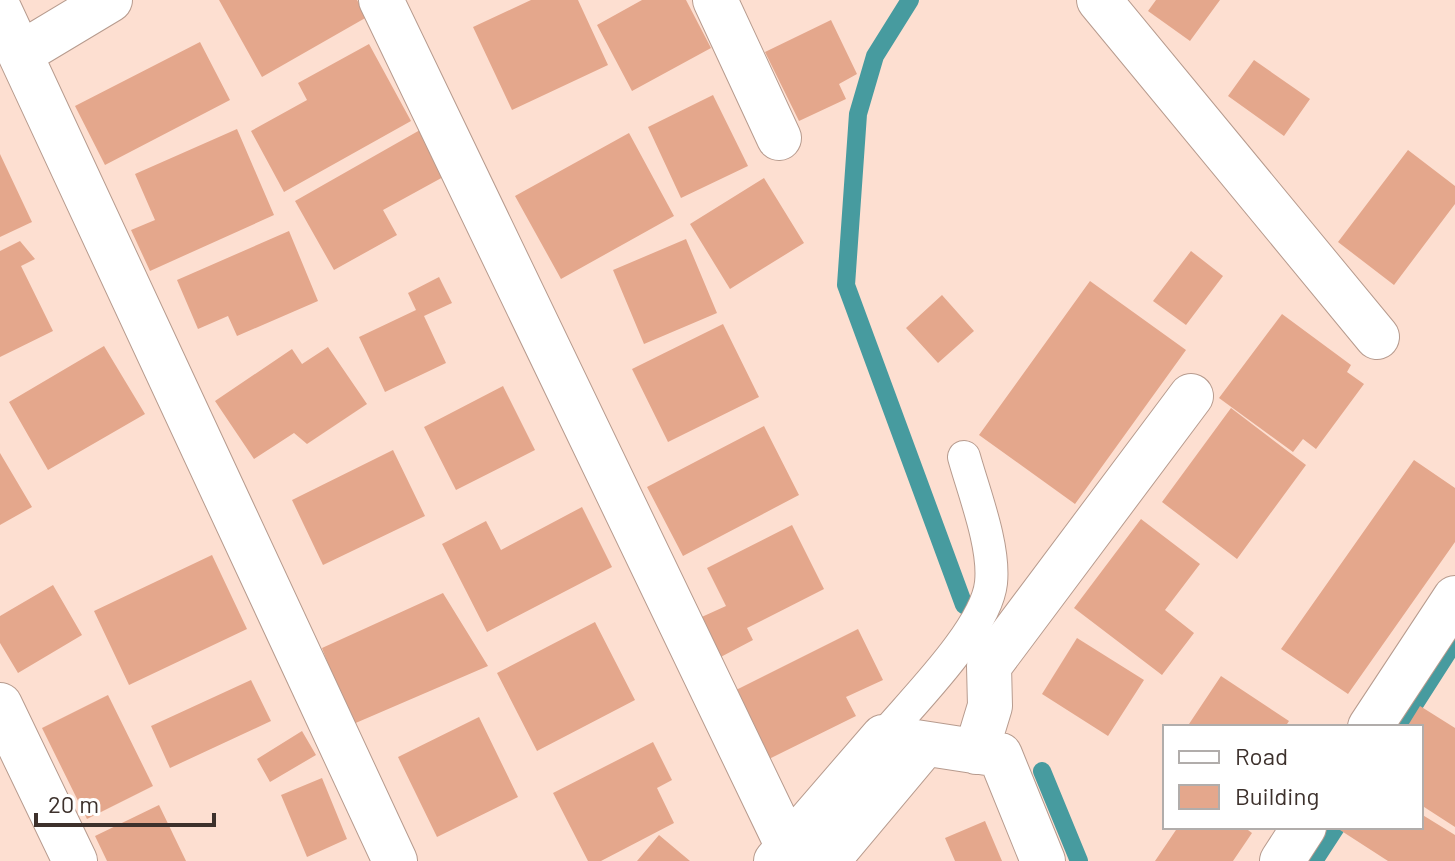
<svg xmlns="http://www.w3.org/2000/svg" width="1455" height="861" viewBox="0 0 1455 861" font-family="Barlow,sans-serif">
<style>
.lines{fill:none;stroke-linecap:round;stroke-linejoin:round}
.stream{stroke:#479b9f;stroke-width:18}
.building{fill:#e4a78c}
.service-casing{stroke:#b79b8e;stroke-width:34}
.minor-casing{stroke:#b79b8e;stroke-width:46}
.service{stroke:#fff;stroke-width:32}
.minor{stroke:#fff;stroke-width:44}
</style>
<rect width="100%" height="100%" fill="#fddfd1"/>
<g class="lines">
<path class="stream" d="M910,0L875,56L858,114L846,285L964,605
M1400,727L1455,641
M1042,771L1079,861
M1314,861L1336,827"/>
</g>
<path class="building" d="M219,0H357L367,17L262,77Z
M531,0H578L608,65L512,110L473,27Z
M642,0H686L711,48L632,91L597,25Z
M1156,0H1220L1190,41L1148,11Z
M831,20L857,74L839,84L846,99L799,121L765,52Z
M200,42L230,100L105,165L75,106Z
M369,44L411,121L284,192L251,131L307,100L298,83Z
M1254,60L1310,99L1284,136L1228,96Z
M713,95L748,166L681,198L648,127Z
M237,129L274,215L150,271L131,230L155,220L135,174Z
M420,130L445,176L383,210L397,235L334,270L295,201Z
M629,133L674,216L561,279L515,196Z
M1408,150L1455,186V204L1394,285L1338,242Z
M0,154L32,222L0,237Z
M764,178L804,243L730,289L690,224Z
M289,231L318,301L237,336L228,316L198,329L177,280Z
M686,239L717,313L644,344L613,270Z
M20,241L35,259L21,266L53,331L0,357V251Z
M1191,251L1223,276L1186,325L1153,301Z
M439,277L452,303L424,316L446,363L385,392L359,337L416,310L408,293Z
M1090,281L1186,350L1075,504L979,435Z
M942,295L974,331L938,363L906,328Z
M1282,314L1351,365L1347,372L1364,384L1316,449L1303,439L1293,452L1219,398Z
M723,324L759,397L668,442L632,369Z
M104,346L145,414L48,470L9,402Z
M328,347L367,404L307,444L294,433L254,459L215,401L292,349L302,364Z
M503,386L535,450L456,490L424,427Z
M1231,408L1306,465L1237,559L1162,502Z
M764,426L799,495L683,556L647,487Z
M393,450L425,516L323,565L292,500Z
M0,453L32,507L0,525Z
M1414,460L1455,488V542L1348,694L1281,649Z
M582,507L612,567L487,632L442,544L486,521L501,550Z
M1141,519L1200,564L1165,610L1194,633L1162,675L1074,608Z
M792,525L824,589L747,628L753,640L715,660L695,620L726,606L707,568Z
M212,555L247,629L129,685L94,611Z
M53,585L82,635L18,673L0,643V616Z
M443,593L488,666L351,725L322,648Z
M595,622L635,700L537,751L497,673Z
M858,629L883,680L846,697L856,716L769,759L734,691Z
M1077,638L1144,680L1108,736L1042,694Z
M1221,676L1289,721L1285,727H1187Z
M251,680L271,721L170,768L151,726Z
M108,695L153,786L87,819L42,728Z
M1420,706L1455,728V827L1421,805V727H1407Z
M479,717L518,797L437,837L398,757Z
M302,731L316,755L270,782L257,759Z
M653,742L672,780L657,788L674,823L601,861H588L553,793Z
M322,778L347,839L307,857L281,795Z
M159,805L186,861H107L95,836Z
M1421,814L1455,835V861H1388L1340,830L1342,827H1421Z
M985,821L1002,861H955L945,838Z
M1178,827H1244L1252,833L1233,861H1155Z
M659,835L690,861H637Z"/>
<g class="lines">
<g class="service-casing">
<path id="service" d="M883,737C914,700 986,629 991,583C995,546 974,493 964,457"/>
</g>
<g class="minor-casing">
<path id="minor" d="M381,0L788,847
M715,0L779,138
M1099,0L1377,337
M0,11L395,861
M20,54L110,0
M0,705L75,861
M1370,727L1455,598
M976,752L990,706L989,666L1191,396
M776,861L883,737L1000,755L1043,861
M827,861L925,744
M1282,861L1304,827"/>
</g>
<use href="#service" class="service"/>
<use href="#minor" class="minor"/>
</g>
<rect x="1163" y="725" width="260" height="104" fill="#ffffff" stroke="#b1adab" stroke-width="2"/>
<rect x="1179" y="751" width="40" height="12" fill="#ffffff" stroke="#b1adab" stroke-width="2"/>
<text x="1235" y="765" font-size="24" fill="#3d312c">Road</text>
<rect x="1179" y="785" width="40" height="24" fill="#e4a78c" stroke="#b1adab" stroke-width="2"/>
<text x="1235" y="805" font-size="24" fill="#3d312c">Building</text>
<path d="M36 813v12h178v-12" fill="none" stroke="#3d312c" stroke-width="4"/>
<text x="48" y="813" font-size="24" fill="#3d312c" stroke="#ffffff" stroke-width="6" paint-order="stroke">20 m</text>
</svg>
